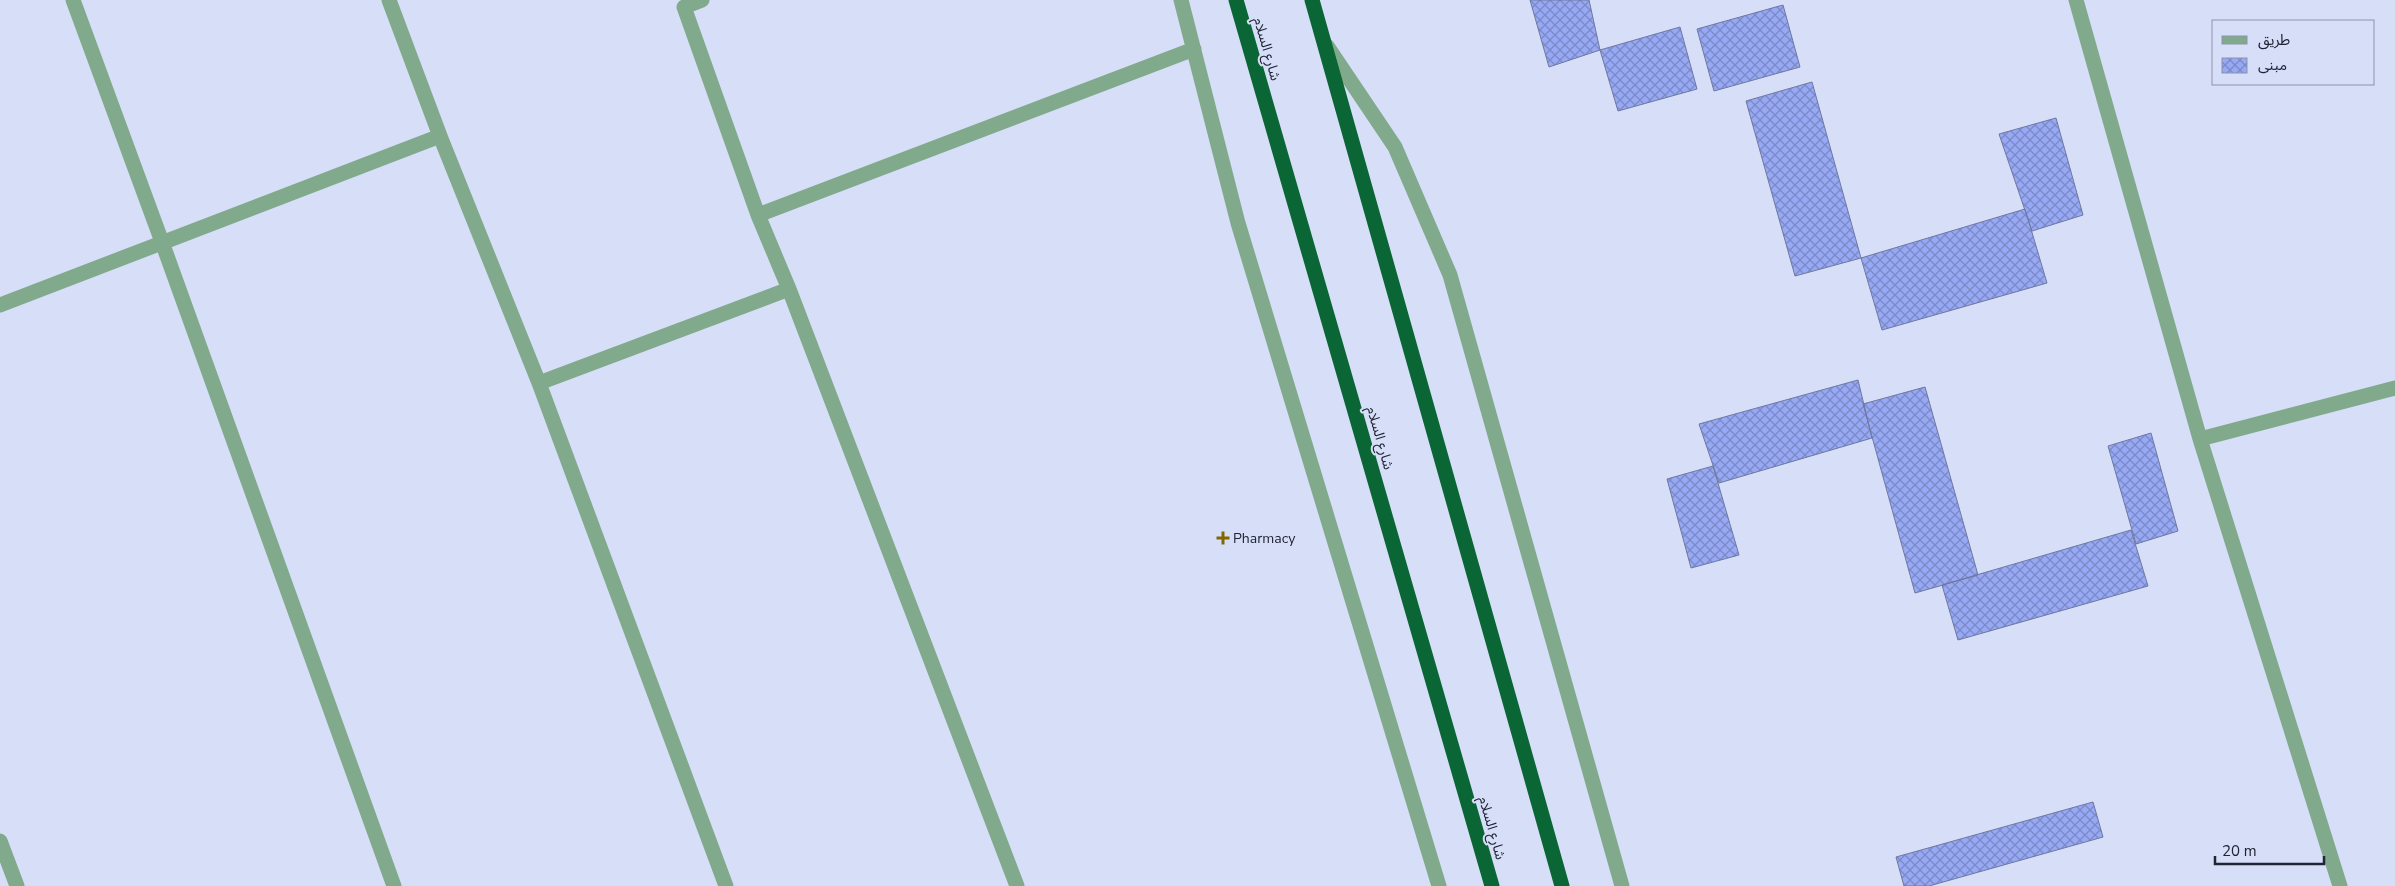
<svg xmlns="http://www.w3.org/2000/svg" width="2395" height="886" viewBox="0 0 2395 886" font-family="'Nunito Sans','Noto Sans Arabic',sans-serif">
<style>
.building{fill:url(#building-cross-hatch);stroke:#6e78a0}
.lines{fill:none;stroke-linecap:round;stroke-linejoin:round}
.street{stroke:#81aa8c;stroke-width:15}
.highway{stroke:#0b6636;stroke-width:15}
.poi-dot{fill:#7f6800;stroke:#d6def8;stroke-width:2}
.labels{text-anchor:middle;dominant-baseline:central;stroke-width:4;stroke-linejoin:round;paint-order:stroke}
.street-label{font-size:14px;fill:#202434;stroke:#d6def8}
.poi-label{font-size:14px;fill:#202434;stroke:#d6def8;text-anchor:start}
</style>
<defs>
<pattern id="building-cross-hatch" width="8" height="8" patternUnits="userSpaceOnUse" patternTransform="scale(1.25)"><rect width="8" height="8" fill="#97a8f4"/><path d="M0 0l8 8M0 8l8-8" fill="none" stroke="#7b89c6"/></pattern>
</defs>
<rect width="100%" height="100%" fill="#d6def8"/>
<path class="building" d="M1530,0H1589L1600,50L1549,67Z
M1783,5L1800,67L1714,91L1697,29Z
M1680,27L1697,89L1618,111L1600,50Z
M1812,82L1861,258L1795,276L1746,101Z
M2056,118L2083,215L2032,231L1999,134Z
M2025,209L2047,283L1882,330L1861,258Z
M1858,380L1872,438L1719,483L1699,424Z
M1925,387L1978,575L1915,593L1863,404Z
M2151,433L2178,531L2136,544L2108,446Z
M1713,466L1739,555L1691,568L1667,479Z
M2131,530L2148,586L1958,640L1942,585Z
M2093,802L2103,837L1929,886H1904L1896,857Z"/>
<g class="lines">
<path class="street" d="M73,0L162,242L394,886
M389,0L440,136L539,383L726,886
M702,0L684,7L758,215L789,289L1017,886
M1181,0L1238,223L1439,886
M2076,0L2200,439L2340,886
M1327,46L1395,147L1450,275L1622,886
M758,215L1194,49
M0,305L440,136
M539,383L789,289
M2200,439L2395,388
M0,841L17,886"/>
<path class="highway" d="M1236,0L1492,886
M1312,0L1562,886"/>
</g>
<path class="poi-dot" d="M1220.5 530.5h5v5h5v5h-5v5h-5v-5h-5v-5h5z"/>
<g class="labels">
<g class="street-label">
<text transform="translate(1267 49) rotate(74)">شارع السلام</text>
<text transform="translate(1380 438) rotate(74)">شارع السلام</text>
<text transform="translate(1492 828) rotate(74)">شارع السلام</text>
</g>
<g class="poi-label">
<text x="1233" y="538">Pharmacy</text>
</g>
</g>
<rect x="2212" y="20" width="162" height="65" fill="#d6def8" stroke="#8d94aa"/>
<rect x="2222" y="36" width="25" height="8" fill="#81aa8c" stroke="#8d94aa"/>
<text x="2258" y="45" font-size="15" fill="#202434">طريق</text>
<rect x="2222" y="58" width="25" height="15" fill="url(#building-cross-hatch)" stroke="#8d94aa"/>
<text x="2258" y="70" font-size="15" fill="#202434">مبنى</text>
<path d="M2215 856v8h109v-8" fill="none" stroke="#202434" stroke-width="2.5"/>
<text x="2222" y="856" font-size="15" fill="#202434" stroke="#d6def8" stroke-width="4" paint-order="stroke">20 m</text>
</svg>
